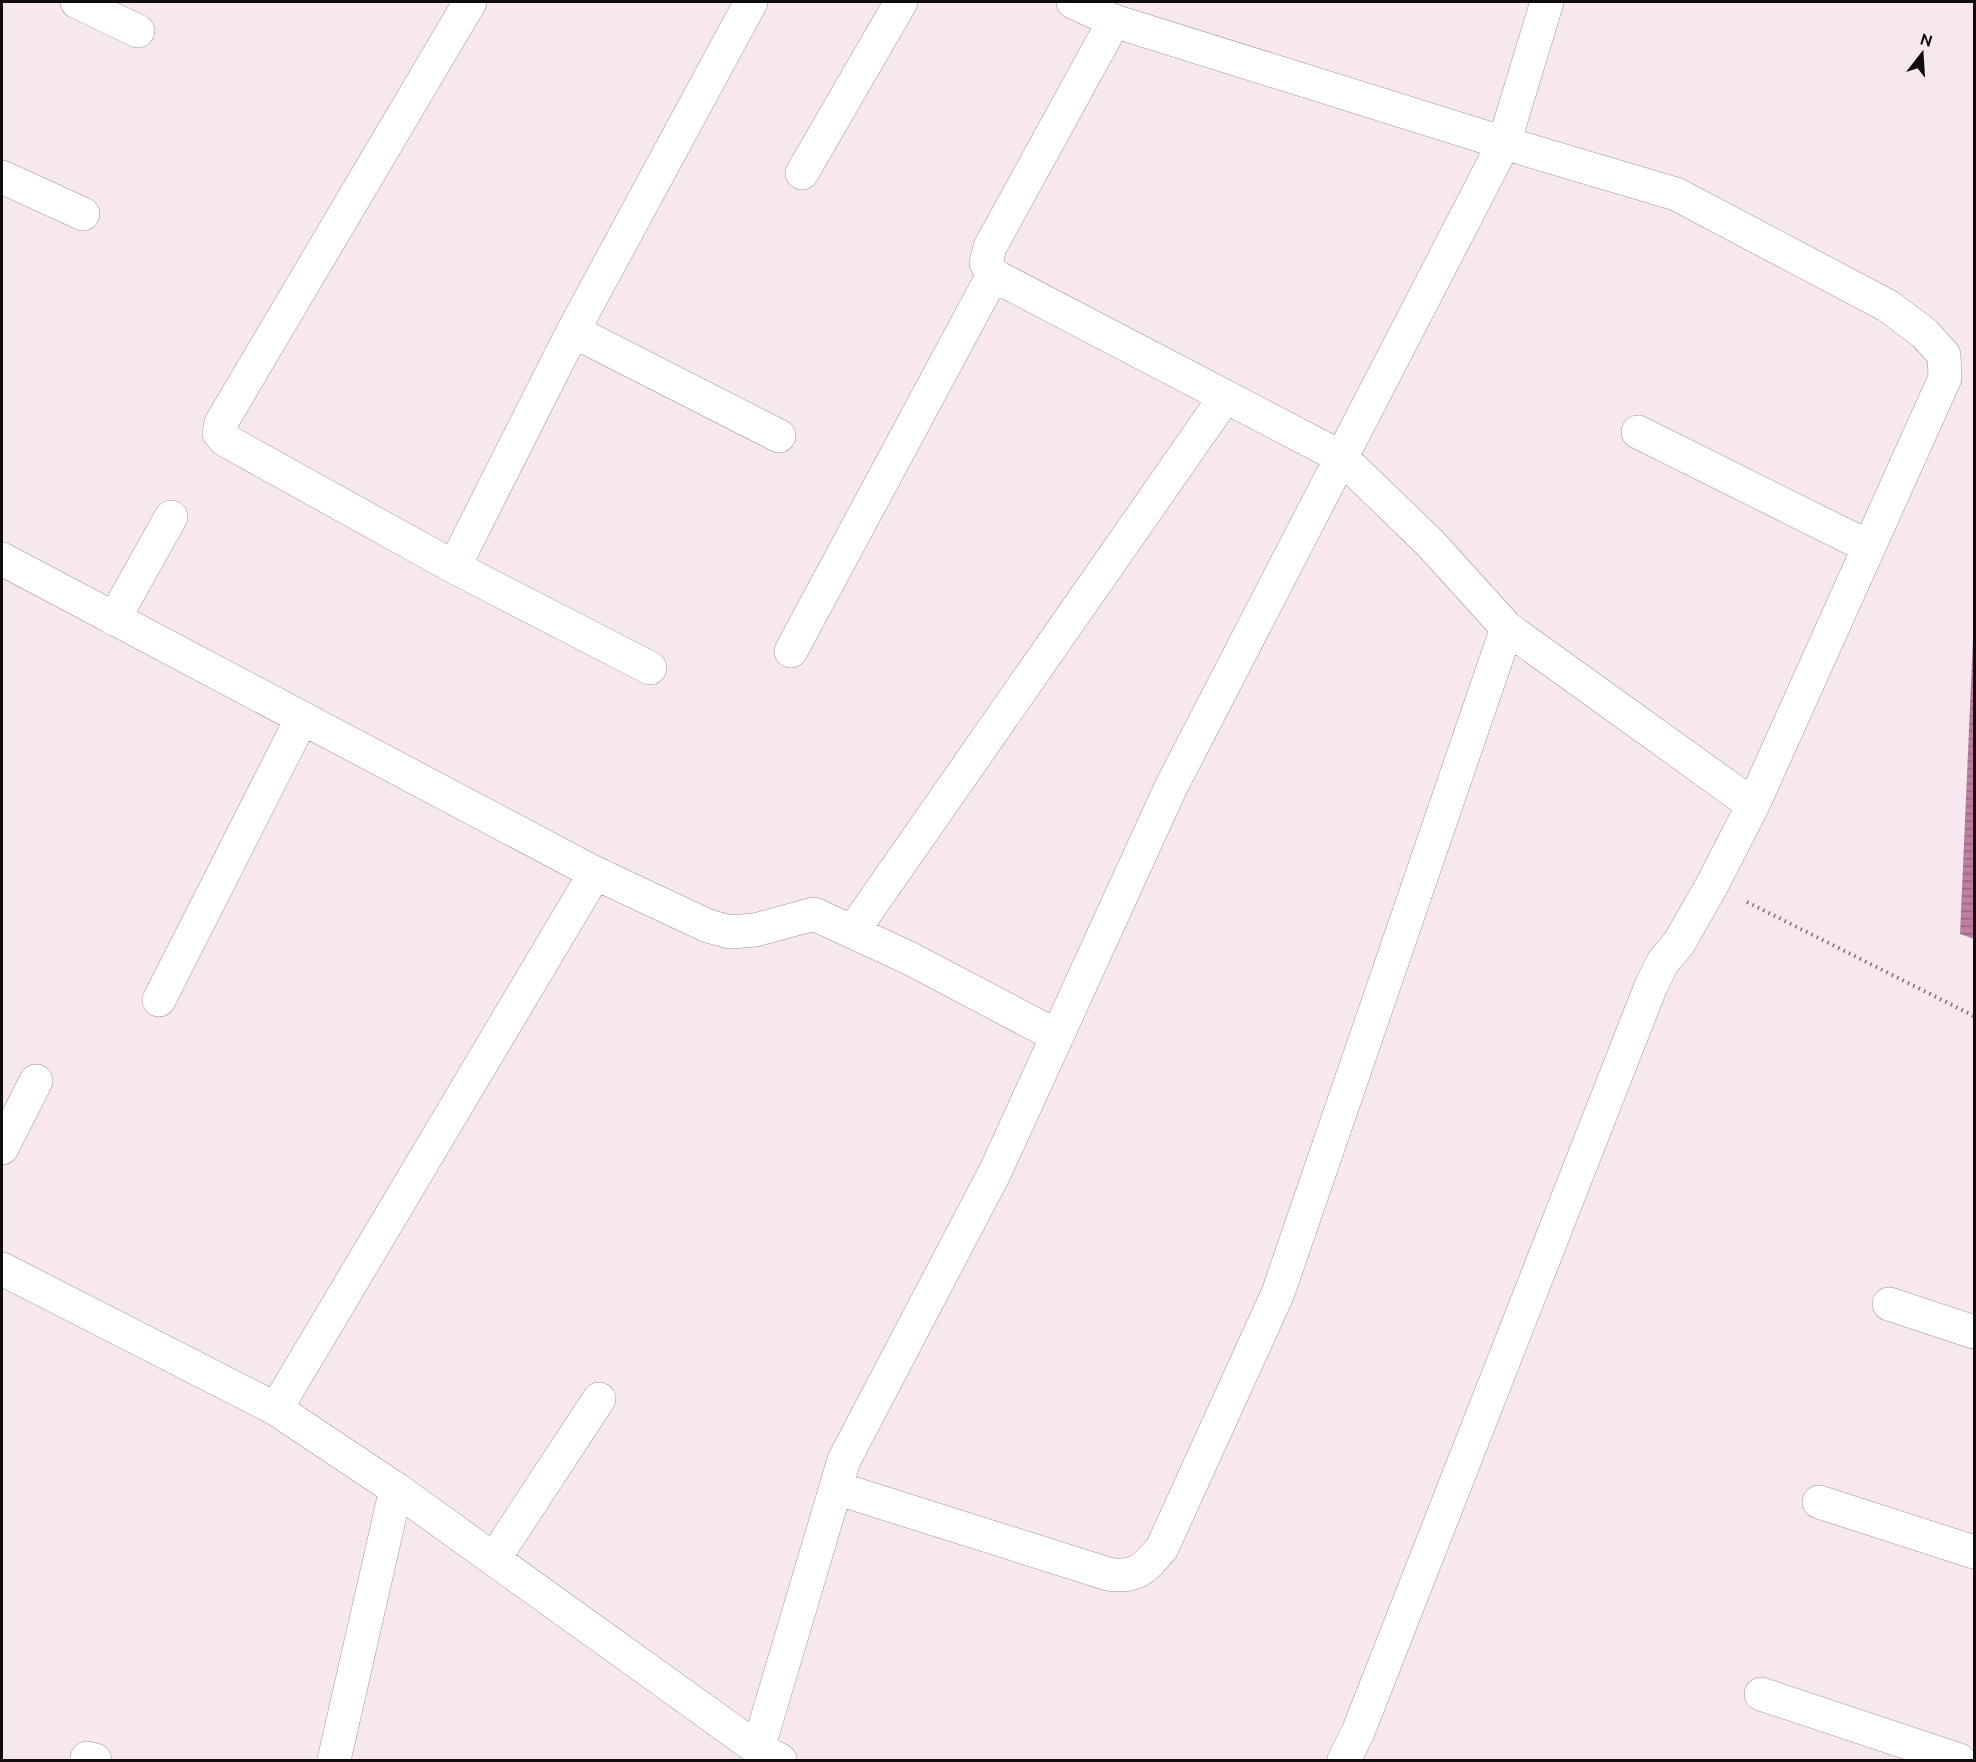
<svg xmlns="http://www.w3.org/2000/svg" width="1976" height="1762" viewBox="0 0 1976 1762" font-family="Ubuntu,sans-serif">
<style>
.water{fill:url(#water-rules)}
.lines{fill:none;stroke-linecap:round;stroke-linejoin:round}
.street-casing{stroke:#a1939a;stroke-width:34}
.path{stroke:#796f74;stroke-width:4;stroke-dasharray:1.5 4.5;stroke-linecap:butt}
.street{stroke:#fff;stroke-width:33}
</style>
<defs>
<pattern id="water-rules" width="6" height="5" patternUnits="userSpaceOnUse" patternTransform="scale(1.5)"><rect width="6" height="5" fill="#bf7da2"/><path d="M0 2.5h6" fill="none" stroke="#9a6582"/></pattern>
</defs>
<rect width="100%" height="100%" fill="#f7e8f0"/>
<path class="water" d="M1974,616V939L1960,934Z"/>
<g class="lines">
<g class="street-casing">
<path id="street" d="M77,2L138,31
M470,2L221,423L219,433L225,440L454,567L650,668
M1073,2L1114,21L1504,143L1547,2
M1114,21L990,247L986,263L993,275L1341,457L1430,543L1507,628L1753,805
M802,173L901,2
M2,177L83,214
M573,331L779,436
M1638,432L1869,547
M2,559L595,873L708,926L730,932L755,930L814,914L911,959L1057,1036
M454,567L573,331L751,2
M114,619L171,517
M791,651L993,275
M853,931L1225,397
M159,1000L302,718
M2,1148L36,1081
M2,1269L276,1409L396,1489L758,1749L780,1760
M1889,1304L1974,1332
M276,1409L595,873
M836,1488L1108,1574C1136,1579 1145,1568 1162,1548L1278,1293L1507,628
M1819,1502L1974,1552
M494,1559L599,1399
M1761,1694L1959,1760
M758,1749L844,1460L995,1172L1171,787L1504,143L1676,194L1888,306L1924,333L1944,355L1945,378L1753,805L1712,885L1679,943L1663,962L1651,986L1358,1732L1344,1760
M87,1758L95,1760
M334,1760L396,1489"/>
</g>
<path class="path" d="M1747,902L1974,1016"/>
<use href="#street" class="street"/>
</g>
<rect width="1976" height="1762" fill="none" stroke="#110c0e" stroke-width="6"/>
<g transform="translate(1922 54) rotate(17)" stroke="#f7e8f0" stroke-width="4.5" paint-order="stroke">
<path d="M0-4.5L10 22L0 15L-10 22Z" fill="#110c0e"/>
<text y="-9" font-size="16" font-weight="bold" text-anchor="middle" fill="#110c0e">N</text>
</g>
</svg>
